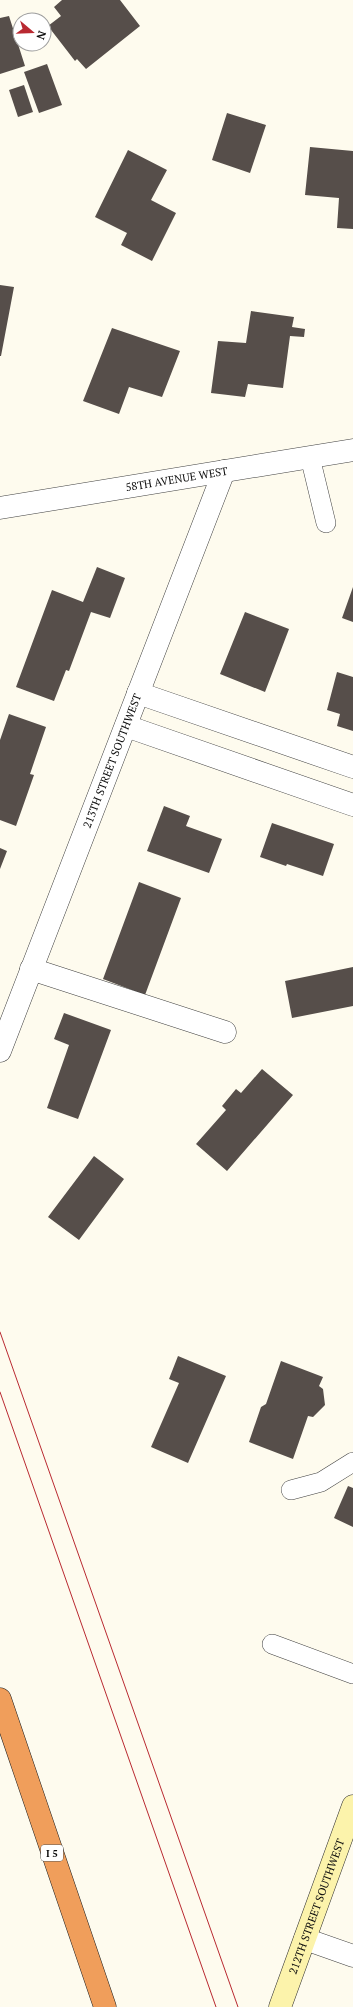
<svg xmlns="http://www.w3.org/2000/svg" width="353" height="2007" viewBox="0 0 353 2007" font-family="'PT Serif',serif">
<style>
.building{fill:#564e4a}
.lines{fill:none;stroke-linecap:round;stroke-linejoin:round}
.lane-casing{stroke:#404040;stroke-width:20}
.street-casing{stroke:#404040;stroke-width:23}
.secondary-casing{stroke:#2f2f2f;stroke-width:23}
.highway-casing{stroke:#1e1e1e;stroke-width:23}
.lane{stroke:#fff;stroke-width:19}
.street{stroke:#fff;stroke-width:22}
.secondary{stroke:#fcf3ab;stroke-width:22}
.highway{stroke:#f09e5b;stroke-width:22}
.tram{stroke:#b92931;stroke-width:1}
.labels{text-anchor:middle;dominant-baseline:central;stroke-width:4;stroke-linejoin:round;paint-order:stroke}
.shield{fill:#fff;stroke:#565656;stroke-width:1}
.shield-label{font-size:10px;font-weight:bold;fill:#0d0d0d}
.street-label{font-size:11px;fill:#0d0d0d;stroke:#fff}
</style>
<rect width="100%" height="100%" fill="#fefbee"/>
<path class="building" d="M62,0H120L140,26L86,69L77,59L75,61L48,26L61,16L54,7Z
M9,16L25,66L0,74V18Z
M47,64L62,105L39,113L24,72Z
M24,85L33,112L18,117L9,90Z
M227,113L266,125L250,173L212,160Z
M310,147L353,151V229L337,228L339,198L305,195Z
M128,150L167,170L151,200L176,213L152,261L121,245L127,233L95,217Z
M0,285L14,287L1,356H0Z
M251,311L294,317L292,327L305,329L304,337L290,336L283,388L248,384L245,397L211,393L218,341L246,343Z
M112,328L180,351L162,397L129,387L119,414L83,401Z
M97,567L125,578L110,618L91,612L69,671L66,670L54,701L16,687L52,590L83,602Z
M353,587V622L342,618Z
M245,612L289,629L265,692L220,674Z
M337,672L353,677V731L337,726L340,714L327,710Z
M9,714L46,727L30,774L34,775L16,826L0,820V740Z
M164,806L190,816L186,826L222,839L209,873L147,851Z
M272,823L334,844L323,876L287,864L286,866L260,857Z
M0,848L7,851L0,869Z
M139,882L181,898L145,995L103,979Z
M353,967V1006L292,1018L285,981Z
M64,1013L111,1030L78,1119L47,1108L69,1045L54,1039Z
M262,1069L293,1095L227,1171L196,1144L226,1110L222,1106L236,1089L241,1093Z
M94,1156L124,1179L79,1240L48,1217Z
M178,1356L226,1376L188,1463L151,1447L179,1383L169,1379Z
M281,1361L323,1377L319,1386L323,1389L325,1405L313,1417L308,1416L293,1459L249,1442L261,1407L266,1404Z
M348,1486L353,1488V1527L334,1518Z"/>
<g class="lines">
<g class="lane-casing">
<path id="lane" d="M310,457L326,523
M291,1490L321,1482L353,1462
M272,1644L353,1674"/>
</g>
<g class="street-casing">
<g id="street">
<path id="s1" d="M0,508L353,450"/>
<path d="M138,693L353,767"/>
<path d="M126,726L353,805"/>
<path d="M31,969L225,1032"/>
<path id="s2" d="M0,1051L224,471"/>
<path d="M305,1939L353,1956"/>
</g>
</g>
<g class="secondary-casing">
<g id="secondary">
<path id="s3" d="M280,2007L353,1806"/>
</g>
</g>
<g class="highway-casing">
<path id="highway" d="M0,1699L105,2007"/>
</g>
<use href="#lane" class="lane"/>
<use href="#street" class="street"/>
<use href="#secondary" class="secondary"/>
<use href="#highway" class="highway"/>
<path class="tram" d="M0,1332L238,2007
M0,1392L216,2007"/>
</g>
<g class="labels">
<rect class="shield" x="41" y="1845" width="22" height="16" rx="3"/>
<g class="shield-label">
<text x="52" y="1853">I 5</text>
</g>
<g class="street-label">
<text stroke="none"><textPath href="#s1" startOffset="179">58TH AVENUE WEST</textPath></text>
<text stroke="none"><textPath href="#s2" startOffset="311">213TH STREET SOUTHWEST</textPath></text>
<text stroke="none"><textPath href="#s3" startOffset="107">212TH STREET SOUTHWEST</textPath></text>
</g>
</g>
<g transform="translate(32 32) rotate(109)"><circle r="19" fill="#ffffff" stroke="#9e9e9e"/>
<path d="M0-3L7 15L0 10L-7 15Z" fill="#b92931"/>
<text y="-6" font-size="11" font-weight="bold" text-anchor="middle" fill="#0d0d0d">N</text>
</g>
</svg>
